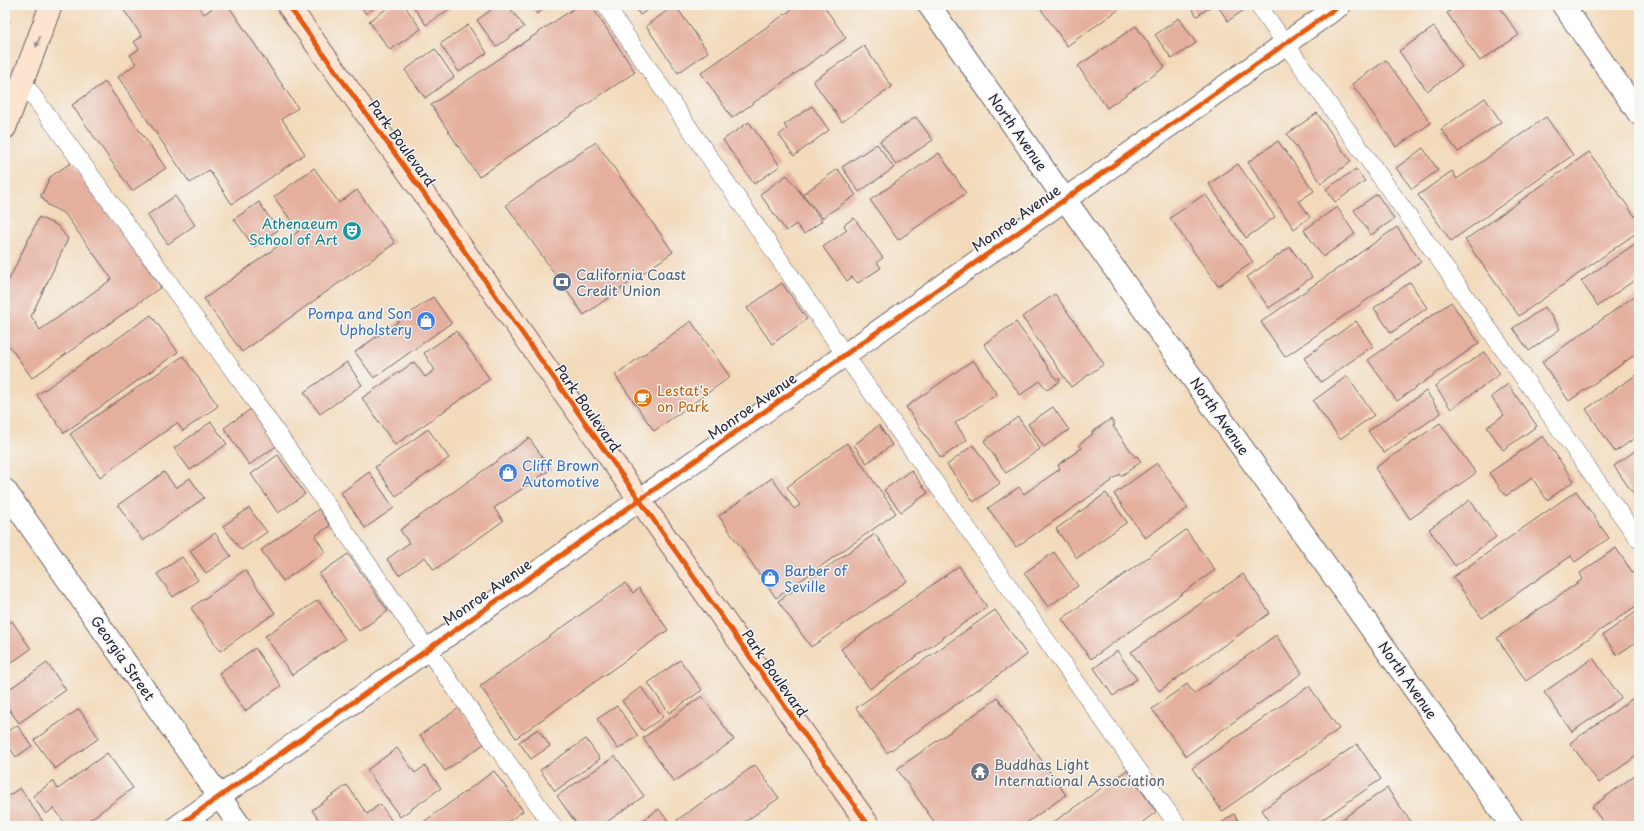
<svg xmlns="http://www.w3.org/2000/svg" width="1644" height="831" viewBox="0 0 1644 831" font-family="'Playpen Sans',sans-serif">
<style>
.building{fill:#e4af9d}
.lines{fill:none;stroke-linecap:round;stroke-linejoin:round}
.lane-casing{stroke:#6b6268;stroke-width:18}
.street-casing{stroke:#6b6268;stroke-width:24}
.secondary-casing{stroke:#6b6268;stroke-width:24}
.lane{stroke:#fff;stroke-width:17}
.street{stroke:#fff;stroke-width:22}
.secondary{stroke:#fde4d1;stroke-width:22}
.cycleway-casing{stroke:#f6f6f2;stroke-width:8}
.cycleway{stroke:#e8590c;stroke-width:5}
.oneway{fill:#9a8d8e}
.labels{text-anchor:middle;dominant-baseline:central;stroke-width:3;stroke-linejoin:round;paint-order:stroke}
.street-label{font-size:14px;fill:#22223b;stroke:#f6f6f2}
.culture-label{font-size:14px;fill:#0d838f;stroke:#f6f6f2;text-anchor:end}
.service-label{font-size:14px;fill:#4e5e75;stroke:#f6f6f2;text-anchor:start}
.shop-label{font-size:14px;fill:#366cbe;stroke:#f6f6f2;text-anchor:start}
.food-label{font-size:14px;fill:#c56008;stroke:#f6f6f2;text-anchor:start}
.worship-label{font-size:14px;fill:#5b616d;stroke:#f6f6f2;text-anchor:start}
</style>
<rect width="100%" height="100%" fill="#f6f6f2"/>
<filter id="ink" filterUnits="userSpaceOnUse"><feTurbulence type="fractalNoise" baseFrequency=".025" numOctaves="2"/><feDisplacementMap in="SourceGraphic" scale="8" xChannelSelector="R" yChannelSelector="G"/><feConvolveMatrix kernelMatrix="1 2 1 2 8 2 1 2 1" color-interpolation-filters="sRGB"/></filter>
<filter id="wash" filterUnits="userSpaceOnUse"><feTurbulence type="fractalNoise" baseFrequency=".012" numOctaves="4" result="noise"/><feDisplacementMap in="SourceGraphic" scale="16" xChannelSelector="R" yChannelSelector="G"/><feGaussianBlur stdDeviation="0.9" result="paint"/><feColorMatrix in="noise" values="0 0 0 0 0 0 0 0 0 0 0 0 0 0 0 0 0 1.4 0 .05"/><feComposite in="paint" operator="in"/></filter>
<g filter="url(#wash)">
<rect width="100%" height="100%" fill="#f3dabb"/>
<g id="blocks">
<path class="building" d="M128,5H198L204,14L217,5H228L298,108L282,119L305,154L232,204L209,170L190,183L118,77L136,64L130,55L139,49L134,42L142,36L123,9Z
M360,5H378L366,14Z
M392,5H404L421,29L390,50L369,21Z
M412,5H455L426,25Z
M498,5H508L524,27L496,47L477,20Z
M531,5H549L537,14Z
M579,5H591L635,72L479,177L431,105Z
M634,5H654L640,15Z
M675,5L708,52L678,73L646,26Z
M798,5H823L846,38L732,118L701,73Z
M1038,5H1125L1067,46Z
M1189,5H1213L1197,16Z
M1217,5H1244L1247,8L1228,21Z
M1459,5H1498L1519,35L1480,61L1447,13Z
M5,13L10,21L5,25Z
M1179,18L1196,43L1172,59L1155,35Z
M468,25L487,53L459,72L440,44Z
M1136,26L1165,67L1107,108L1078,66Z
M1434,27L1462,67L1427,91L1399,51Z
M864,46L892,87L842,122L813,81Z
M435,49L454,77L425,98L405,70Z
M1386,60L1431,123L1396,147L1352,84Z
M105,82L166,168L132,191L72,105Z
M1485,98L1501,122L1458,152L1441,129Z
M812,106L829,130L794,156L779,135L787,129L784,125Z
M1317,113L1351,162L1321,183L1287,134Z
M916,117L933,140L896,165L880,141Z
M1546,117L1573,155L1451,241L1418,195L1452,171L1457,179Z
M749,122L780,166L754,184L723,140Z
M1278,141L1314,191L1299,201L1310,217L1294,229L1248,162Z
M596,142L673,252L584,315L506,205Z
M877,144L894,168L859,192L842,167Z
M1423,148L1438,170L1412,189L1396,168Z
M1589,152L1639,222V231L1519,316L1465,240Z
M939,153L966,193L898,240L870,200Z
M72,162L161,287L32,378L5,340V288L39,217L58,226L68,239L31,316L40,330L112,279L65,214L48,205L41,196L50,177Z
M1238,164L1275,217L1246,238L1209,184Z
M314,168L339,203L357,190L395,243L242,352L204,299L299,231L274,197Z
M838,169L856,195L822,218L803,194Z
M1356,169L1365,181L1335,202L1326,189Z
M787,175L822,221L804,234L796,224L786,231L760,194Z
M1205,194L1253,262L1218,286L1170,218Z
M1377,194L1394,219L1371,235L1354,210Z
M175,196L195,225L168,244L147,215Z
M259,202L278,230L254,247L234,219Z
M1337,207L1355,234L1323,257L1304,230Z
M854,218L883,258L877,262L881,268L858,283L852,277L847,281L823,247L847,230L844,225Z
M1397,227L1421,262L1285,357L1261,322Z
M1639,241V277L1598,306L1581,281Z
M1290,247L1312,277L1269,308L1247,277Z
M1410,282L1427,308L1391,333L1374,308Z
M782,283L807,319L772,344L747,308Z
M1639,293V352L1569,401L1542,362Z
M1055,294L1104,364L1071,387L1022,317Z
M433,297L451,323L374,378L355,352Z
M1451,302L1479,343L1397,401L1368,360Z
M1545,307L1560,329L1529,351L1513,328Z
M151,315L178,352L64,433L37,395Z
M691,321L730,377L654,431L615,375Z
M1356,321L1373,346L1321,382L1304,358Z
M1016,322L1057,380L1059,378L1060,381L1047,390L1040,381L1020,395L984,344Z
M456,331L490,379L395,445L362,398L414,362L425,377L435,370L424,353Z
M1484,352L1500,374L1451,409L1435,386Z
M183,356L218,406L183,431L177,423L100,477L70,434Z
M973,360L997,394L955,423L967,440L941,458L906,407Z
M347,362L362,385L320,414L304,392Z
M1639,373V435L1615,452L1586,409Z
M1347,376L1374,415L1340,439L1313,401Z
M1508,384L1537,426L1503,450L1487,427L1504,415L1491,397Z
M1426,391L1441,413L1384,453L1368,431Z
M1053,407L1069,430L1044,447L1028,424Z
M252,408L278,445L249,465L224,428Z
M1018,417L1040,449L1006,473L984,441Z
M1111,419L1115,425L1113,426L1135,457L1137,456L1141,462L1121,476L1120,474L1111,480L1112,481L1016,547L988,508L1019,487L1024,494L1060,469L1058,465L1082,448L1079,444L1093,434L1092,432Z
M211,422L227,444L190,470L174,448Z
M1440,423L1476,473L1410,519L1375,468Z
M879,425L892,445L867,463L854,445Z
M428,429L449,458L396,496L375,467Z
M1543,436L1574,481L1547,500L1532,478L1506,496L1489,473Z
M529,438L551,469L494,508L503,521L434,570L425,557L399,575L387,559L409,543L400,530Z
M847,443L896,513L776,598L719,516L772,478L794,509L800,505L787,487Z
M973,445L1000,483L974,502L947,465Z
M1639,448V502L1614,466Z
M278,455L305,494L278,513L251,474Z
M1157,463L1188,508L1145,538L1114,494Z
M911,470L928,493L901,512L884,490Z
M164,472L176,488L190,478L204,498L143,541L118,505Z
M369,472L394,508L365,528L341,493Z
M1576,491L1609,538L1575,562L1571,556L1482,618L1453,577Z
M1106,493L1127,522L1077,558L1056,529Z
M1470,500L1496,537L1455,566L1429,529Z
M249,508L267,532L241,550L223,526Z
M319,509L330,526L315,536L325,552L283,581L261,550Z
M1186,530L1215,570L1091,659L1062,619Z
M215,533L231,556L206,573L190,551Z
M875,534L907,581L811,647L778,601Z
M1616,548L1639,582V604L1526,681L1497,638L1583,579L1580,573Z
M1054,552L1078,586L1048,607L1024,573Z
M348,554L388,611L359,631L319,574Z
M182,557L198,580L173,597L157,574Z
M959,566L987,607L870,689L841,649Z
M245,570L275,613L220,651L191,608Z
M1243,574L1270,613L1159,691L1131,652Z
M625,583L633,593L639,588L668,630L516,738L480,686Z
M318,600L345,639L292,675L265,636Z
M995,610L1027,655L887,753L856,708Z
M1639,610V640L1617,655L1603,635Z
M12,621L31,649L5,667V625Z
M1276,635L1302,673L1186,756L1152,709L1187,684L1194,694Z
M255,648L281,686L245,711L219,673Z
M1117,651L1137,679L1113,696L1094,668Z
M1593,658L1621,698L1572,732L1544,692Z
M680,660L702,690L669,713L648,683Z
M47,663L66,690L19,723L5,704V692Z
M1309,686L1339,729L1222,811L1192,768Z
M641,687L663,717L643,731L622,701Z
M1639,694V754L1599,783L1570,743Z
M702,696L734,740L674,782L643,738Z
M998,698L1066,795L1022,826H937L897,769Z
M617,706L638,736L618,749L597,719Z
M459,708L484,744L445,771L420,735Z
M79,709L99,738L55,769L34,740Z
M17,725L32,746L16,757L5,741V733Z
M538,729L550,746L531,759L519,742Z
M586,739L600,759L555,791L540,770Z
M1357,744L1381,779L1313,826H1273L1262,810Z
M397,748L415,773L425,766L441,788L400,817L367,770Z
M107,753L133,788L81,826H67L54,808L46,814L33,796L53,781L58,789Z
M615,756L644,796L601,826H578L557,796Z
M755,765L779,798L739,826H681L677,820Z
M1127,770L1156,812L1137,826H1048Z
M494,771L523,811L502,826H418Z
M1639,772V802L1636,804L1639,808V826H1606L1592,807Z
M347,785L367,814L380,804L394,824L390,826H323L312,810Z
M20,788L46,826H9L5,820V798Z
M1387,788L1414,826H1332Z
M659,809L672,826H635Z
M1234,814L1242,826H1217Z"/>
</g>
</g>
<g filter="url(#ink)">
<use href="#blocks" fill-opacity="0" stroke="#6b6268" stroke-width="1"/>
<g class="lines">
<g class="lane-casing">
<path id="lane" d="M605,5L845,355L1178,826
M1258,5L1639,540
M23,82L248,391L427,649L553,826"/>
</g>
<g class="street-casing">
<path id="street" d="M929,5L1064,198L1512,826
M1563,5L1639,114
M5,490L240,826
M178,826L1340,5"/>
</g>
<g class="secondary-casing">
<path id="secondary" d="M288,5L434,208L869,826
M5,128L51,5"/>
</g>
<use href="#lane" class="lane"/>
<use href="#street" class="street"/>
<use href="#secondary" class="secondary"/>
<g class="cycleway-casing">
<path id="cycleway" d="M288,5L434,208L869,826
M178,826L1340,5"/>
</g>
<use href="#cycleway" class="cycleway"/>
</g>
<defs><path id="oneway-solid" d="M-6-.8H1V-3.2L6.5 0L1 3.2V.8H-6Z"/></defs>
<use class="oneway" href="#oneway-solid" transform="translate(38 42) rotate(110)"/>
</g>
<defs>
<g id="theatre-disc" transform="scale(1)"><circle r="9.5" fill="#0f9aa8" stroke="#f6f6f2"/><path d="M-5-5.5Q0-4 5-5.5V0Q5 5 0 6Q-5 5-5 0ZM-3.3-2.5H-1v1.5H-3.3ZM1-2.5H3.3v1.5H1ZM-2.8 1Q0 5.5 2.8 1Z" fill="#fff"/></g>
<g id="bank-disc" transform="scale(1)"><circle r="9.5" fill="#5c6f8a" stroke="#f6f6f2"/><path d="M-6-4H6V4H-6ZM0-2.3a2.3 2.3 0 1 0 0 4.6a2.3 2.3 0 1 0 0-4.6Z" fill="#fff"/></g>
<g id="shop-disc" transform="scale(1)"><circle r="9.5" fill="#3f7fe0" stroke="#f6f6f2"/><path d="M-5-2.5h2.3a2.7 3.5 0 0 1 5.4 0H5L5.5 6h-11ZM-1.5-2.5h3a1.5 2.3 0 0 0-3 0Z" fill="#fff"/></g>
<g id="cafe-disc" transform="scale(1)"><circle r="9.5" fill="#e8710a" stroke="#f6f6f2"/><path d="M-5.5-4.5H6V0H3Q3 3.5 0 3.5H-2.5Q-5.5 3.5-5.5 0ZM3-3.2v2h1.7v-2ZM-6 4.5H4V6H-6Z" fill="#fff"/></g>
<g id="temple-disc" transform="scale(1)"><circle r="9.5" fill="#6b7280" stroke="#f6f6f2"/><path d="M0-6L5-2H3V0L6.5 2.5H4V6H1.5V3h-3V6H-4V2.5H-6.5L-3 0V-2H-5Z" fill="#fff"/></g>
</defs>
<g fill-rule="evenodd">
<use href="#theatre-disc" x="352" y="231"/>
<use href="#bank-disc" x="562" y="282"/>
<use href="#shop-disc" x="426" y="321"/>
<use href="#cafe-disc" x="643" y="398"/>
<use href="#shop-disc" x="508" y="473"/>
<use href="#shop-disc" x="770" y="578"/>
<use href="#temple-disc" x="980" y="772"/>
</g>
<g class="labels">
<g class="street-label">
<text transform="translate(1018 132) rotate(55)">North Avenue</text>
<text transform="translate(402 143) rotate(54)">Park Boulevard</text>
<text transform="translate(1016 218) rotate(-35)">Monroe Avenue</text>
<text transform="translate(752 406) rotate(-35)">Monroe Avenue</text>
<text transform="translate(588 408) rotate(55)">Park Boulevard</text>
<text transform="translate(1220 416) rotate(55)">North Avenue</text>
<text transform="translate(487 592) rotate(-35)">Monroe Avenue</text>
<text transform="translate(123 658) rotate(55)">Georgia Street</text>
<text transform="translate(775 673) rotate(55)">Park Boulevard</text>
<text transform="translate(1408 680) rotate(55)">North Avenue</text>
</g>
<g class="culture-label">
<text x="338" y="223">Athenaeum<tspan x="338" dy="16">School of Art</tspan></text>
</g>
<g class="service-label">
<text x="576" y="274">California Coast<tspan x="576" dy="16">Credit Union</tspan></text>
</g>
<g class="shop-label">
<text x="412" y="313" text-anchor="end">Pompa and Son<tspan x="412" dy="16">Upholstery</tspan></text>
<text x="522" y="465">Cliff Brown<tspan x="522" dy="16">Automotive</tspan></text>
<text x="784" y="570">Barber of<tspan x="784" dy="16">Seville</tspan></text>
</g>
<g class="food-label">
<text x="657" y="390">Lestat's<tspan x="657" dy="16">on Park</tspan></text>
</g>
<g class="worship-label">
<text x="994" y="764">Buddhas Light<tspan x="994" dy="16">International Association</tspan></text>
</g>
</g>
<rect width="1644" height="831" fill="none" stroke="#f6f6f2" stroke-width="20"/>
</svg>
